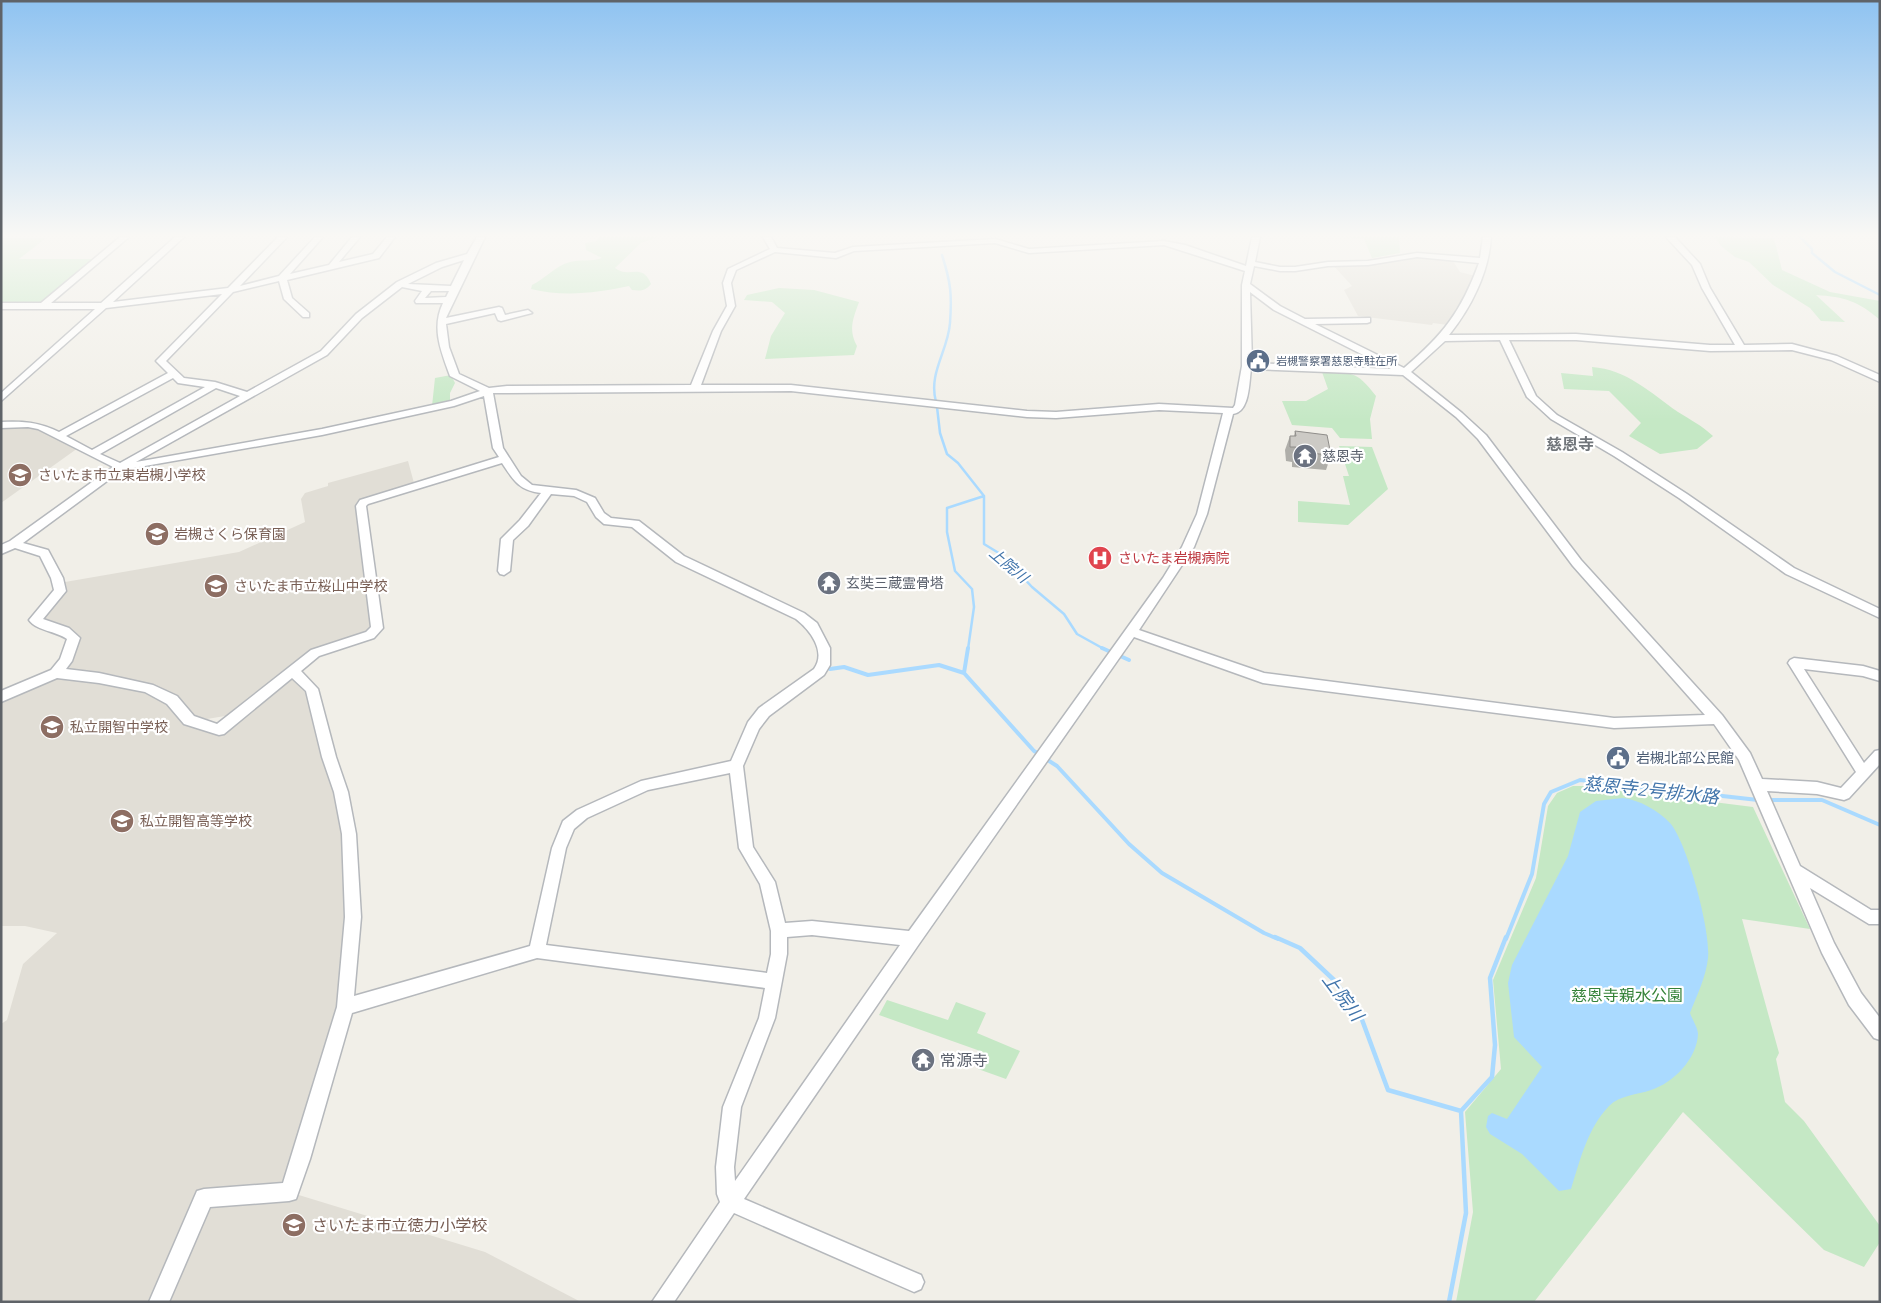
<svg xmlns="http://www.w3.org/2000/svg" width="1881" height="1303" viewBox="0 0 1881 1303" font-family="Quicksand,'Noto Sans JP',sans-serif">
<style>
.education{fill:#e1ded6}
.green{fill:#c5e8c5}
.water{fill:#aadaff}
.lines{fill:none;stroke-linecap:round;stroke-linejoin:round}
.stream-far2{stroke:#aadaff;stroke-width:2.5}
.stream-far1{stroke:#aadaff;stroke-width:4}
.stream{stroke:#aadaff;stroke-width:4.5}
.minor-casing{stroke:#b5b8bc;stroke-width:3}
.minor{fill:#fff;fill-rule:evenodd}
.wall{fill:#afaea9}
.building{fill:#cccac5;stroke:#8f8d8a}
.labels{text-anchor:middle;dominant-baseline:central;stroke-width:4.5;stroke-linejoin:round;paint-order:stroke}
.far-service-label{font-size:11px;fill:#4e5e75;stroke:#fff;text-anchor:start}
.worship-label{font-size:14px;fill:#5b616d;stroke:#fff;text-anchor:start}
.education-label{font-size:14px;fill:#785e54;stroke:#fff;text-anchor:start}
.health-label{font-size:14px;fill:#be3a42;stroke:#fff;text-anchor:start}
.service-label{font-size:14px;fill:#4e5e75;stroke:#fff;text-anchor:start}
.water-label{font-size:15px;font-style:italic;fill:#4174aa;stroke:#fff}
.quarter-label{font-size:16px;font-weight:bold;fill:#70757a;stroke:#fff}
.near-park-label{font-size:16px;fill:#348238;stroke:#fff}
.near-worship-label{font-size:16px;fill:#5b616d;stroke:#fff;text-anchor:start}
.near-education-label{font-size:16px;fill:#785e54;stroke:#fff;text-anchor:start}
.near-water-label{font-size:18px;font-style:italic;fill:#4174aa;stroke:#fff}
</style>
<rect width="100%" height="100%" fill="#f1efe8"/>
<path class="education" d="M1419,256L1451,258L1460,272L1475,276L1448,325L1433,323L1432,325L1358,316L1344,290L1352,286L1333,265Z
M1,425H36L78,448L1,503Z
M408,461L414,483L359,501L357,507L375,628L370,633L314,649L231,715L207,719L194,716L173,694L148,685L115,675L69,673L68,661L76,644V633L70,628L40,621L62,590L65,582L239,552L305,522L301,499L305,493L328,486V483Z
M293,671L312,689L349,834L345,1007L289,1192L485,1252L581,1302H1V1024L7,1020L23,964L57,933L25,926H1V697L56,673L148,688L189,720L219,730Z"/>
<path class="green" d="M599,237H658L641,243L615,268C629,279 642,262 651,284C645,291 641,291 632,290L629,286C596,293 564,297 531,289L532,285C546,278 555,266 570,262C580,259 591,262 602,258L586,250L585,243L597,241Z
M1344,237H1399L1400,253L1372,258L1364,239Z
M1715,237L1774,238L1782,270L1830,292L1880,301V320C1858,301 1845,297 1816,295L1845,322L1821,321L1810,308L1773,285L1749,262L1735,257L1721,246Z
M1,238H46L19,259H96L41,305L1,304Z
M779,288L814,290L859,302C853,319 848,330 857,346L854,355L765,359L771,336L785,313L772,302L744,300L747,295Z
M1592,367C1626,369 1651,393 1678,412C1692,421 1700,424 1713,436L1697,449L1660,454L1629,436L1641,423L1609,391L1564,389L1561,373L1593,376Z
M1322,372C1352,373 1356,370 1376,396L1370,419L1372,439L1340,438L1332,428L1292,425L1282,401H1306L1328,389Z
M451,375L455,383L450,393V402L432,406L435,378Z
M1339,446L1372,447L1388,489L1348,525L1298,522V501L1350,505L1343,476H1349Z
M1573,786H1586L1753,807L1810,929L1742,919L1779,1053L1776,1059L1785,1102L1804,1121L1880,1226V1242L1864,1267L1824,1250L1683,1112L1534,1302H1456L1473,1212L1465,1112L1501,1069L1493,980L1536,878L1548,806L1557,793Z
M887,1000L948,1020L956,1002L986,1013L977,1033L1020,1051L1006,1079L978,1069L983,1052L879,1015Z"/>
<path class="water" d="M1623,798C1639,800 1658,810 1670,823C1687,842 1711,931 1708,958C1706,977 1697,995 1690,1013C1692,1019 1698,1028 1698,1034C1697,1059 1673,1083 1651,1090C1637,1095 1620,1095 1609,1106C1587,1129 1580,1161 1571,1189L1559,1191L1522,1154L1490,1134L1486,1127L1488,1116L1492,1113L1507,1119L1542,1067L1514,1037L1508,983L1512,965L1568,856L1580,812L1596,801Z"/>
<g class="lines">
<path class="stream-far2" d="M1800,237L1812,249V253L1835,272L1880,295
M936,402C928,373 948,351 950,323C952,295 951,283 942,255
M937,407L940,433L947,454L958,463L984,496V544L1002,555L1032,587L1064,614L1077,634L1104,649
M968,649L974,607L972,589L955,571L947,532V508L984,496"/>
<path class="stream-far1" d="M1102,648L1113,653
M1118,655L1129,660
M830,669L844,667L868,675L939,665L964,673L1034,751L1041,755
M964,673L968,648
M1046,759L1057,766L1129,844L1162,873L1264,933L1278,939
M1767,800H1822L1880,825
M1506,939L1532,874L1544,804L1551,792L1580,780L1758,800"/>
<path class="stream" d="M1275,937L1300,948L1334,980L1361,1017L1388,1090L1461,1111
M1461,1111L1492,1077L1495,1045L1490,978L1506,937
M1449,1302L1466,1213L1461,1111"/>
<g class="minor-casing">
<path id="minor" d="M120,237H129L51,303H101L175,237H184L113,302L228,288L278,237H287L240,286L279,276L315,237H323L290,274L329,265L352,237H360L339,262L373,254L387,237H395L379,258L287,280L292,298L309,313V317H303L284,299L279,281L233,292L166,361L184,378L215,382L247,392L321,351L356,314L397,282L436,263L467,254L477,237H485L446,318L499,307L502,308L505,315L528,310L532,313L501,321L498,320L495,313L446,324L449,347L459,374L489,388L507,386L691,385L713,331L727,306L723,283L728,269L770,249L763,237H771L777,248L835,253L853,247L995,239L1029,249L1164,241L1185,245L1246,266L1252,237H1260L1255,262L1280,267H1295L1328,262L1368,261L1417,253L1480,258L1483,237H1491C1489,272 1471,308 1449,335L1576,334L1710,345H1735L1702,288L1692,265L1666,237H1675L1700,264L1710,288L1744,345L1792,344L1837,356L1880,375V382L1831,360L1792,350L1710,351L1576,340H1509L1536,396L1557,415L1622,452L1687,494L1794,568L1880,609V618L1786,574L1679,498L1614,456L1551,419L1527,397L1500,340L1445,341L1411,372L1462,413L1486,435L1581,560L1722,715L1750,753L1762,779L1817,782L1841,788L1856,772L1790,666L1788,663L1790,660L1794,658L1863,666L1880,671V681L1863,676L1804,669L1864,763L1875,751L1880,750V764L1849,798L1844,800L1817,794L1767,791L1800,866L1871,910H1880V924H1869L1810,888L1834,943L1861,993L1880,1018V1040L1874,1038L1849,1005L1822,953L1739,760L1714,724L1614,728L1263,683L1134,637L919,944L744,1199L921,1275L924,1282L921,1289L914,1292L734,1213L674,1302H652L720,1202L717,1194L716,1167L723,1107L759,1018L765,988L537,958L352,1013L310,1159L296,1199L289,1201L210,1207L169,1302H149L197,1191L204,1189L283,1183L337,1007L345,917L342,834L334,792L322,757L306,691L292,678L224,734L219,735L184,724L167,704L145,692L99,683L57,678L1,702V691L51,670L60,659L67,639C56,631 37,631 29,620L54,590L51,578L40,556L15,548L1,554V545L10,541L113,467L38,429L28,427L1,428V422C23,421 39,422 59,432L168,373L156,361L222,294L106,308L1,401V393L95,309H1V303H41ZM995,243L1029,253L1164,245L1245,271L1242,285V366L1235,405L1233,408L1159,404L1056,412L1027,411L791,385H701L721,331L735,306L731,283L736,270L775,252L836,258L854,251ZM1417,257L1479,263C1461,312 1443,335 1404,368L1315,324L1367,323L1370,322V318L1305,319L1280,306L1250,284L1254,266L1280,271H1295L1328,266L1368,265ZM464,260L451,286L408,284L442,267ZM402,287L422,291L415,301L416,303H443C431,328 441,351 450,376L480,391L451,401L322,429L136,462L327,355L362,318ZM431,291H449L446,297L425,298ZM1250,292L1274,310L1391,369L1252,363ZM1251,369L1403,375L1456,417L1478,439L1573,566L1705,715L1614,718L1264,673L1139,630L1194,547L1207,514L1233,414C1250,412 1249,382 1251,369ZM173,378L178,383L205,387L92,450L66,436ZM216,388L240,396L120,463L100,454ZM791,391L1027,417L1056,418L1159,410L1223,413L1197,514L1182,547L1163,578L909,931L812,921L785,923L775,882L753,847L743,766L759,729L769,716L824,675L830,665V648L817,623L804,613L684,556L639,521L611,518L604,513L595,498L576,490L532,485L521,476L503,448L493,393ZM484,396L493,448L499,457L360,500L356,506L371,627L366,632L311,650L217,724L194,716L177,696L153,685L99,673L66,669L72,661L80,638L69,628L43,619L66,591L63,578L48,550L23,543L122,470L322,435L454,406ZM502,463C514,481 519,490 541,493L520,520L501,539L498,571L500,574L504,575L510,571L513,540L528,526L551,494L574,496L587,502L596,517L604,524L632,527L676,562L796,619C809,629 827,651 814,669L759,708L748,722L731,761L641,781L577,810L563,821L552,848L530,946L354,996L361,917L356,834L348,792L336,757L318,689L301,671L319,656L374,638L383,628L366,506L368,504ZM730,773L739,848L760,884L771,931V954L767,973L546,945L566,848L574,829L587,818L648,790ZM812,935L900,945L735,1181L734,1167L741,1107L775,1018L787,954V937Z"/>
</g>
<use href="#minor" class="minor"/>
</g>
<path class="wall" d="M1295,431L1331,455L1326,470L1292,467V462L1286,461L1285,450L1290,436H1294Z"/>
<path class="building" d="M1295,431L1327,435L1331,455L1297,452L1296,447H1290V436H1296Z"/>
<linearGradient id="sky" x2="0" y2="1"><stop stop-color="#8fc3f1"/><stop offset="0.56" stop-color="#f9f8f5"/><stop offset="1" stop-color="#f9f8f5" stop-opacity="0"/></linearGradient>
<rect width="1881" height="420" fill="url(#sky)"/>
<defs>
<g id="civic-disc" transform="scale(1.25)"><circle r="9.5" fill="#5c6f8a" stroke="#fff"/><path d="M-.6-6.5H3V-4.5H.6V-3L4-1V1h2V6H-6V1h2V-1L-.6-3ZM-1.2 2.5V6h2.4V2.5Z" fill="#fff"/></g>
<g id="temple-disc" transform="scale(1.25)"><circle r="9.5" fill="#6b7280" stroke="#fff"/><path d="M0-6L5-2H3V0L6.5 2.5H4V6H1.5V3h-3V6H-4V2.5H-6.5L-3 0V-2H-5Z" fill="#fff"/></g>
<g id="school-disc" transform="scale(1.25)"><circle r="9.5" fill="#8d6e63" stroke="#fff"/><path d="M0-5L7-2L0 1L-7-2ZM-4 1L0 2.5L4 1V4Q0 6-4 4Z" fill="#fff"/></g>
<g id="hospital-disc" transform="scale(1.25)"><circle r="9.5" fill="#e0444e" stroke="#fff"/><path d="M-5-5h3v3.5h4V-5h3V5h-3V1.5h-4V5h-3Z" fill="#fff"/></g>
</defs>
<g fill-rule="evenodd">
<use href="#civic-disc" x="1258" y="361"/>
<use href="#temple-disc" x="1305" y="456"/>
<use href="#school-disc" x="20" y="475"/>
<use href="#school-disc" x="157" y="534"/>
<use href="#hospital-disc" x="1100" y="558"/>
<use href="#temple-disc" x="829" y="583"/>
<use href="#school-disc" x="216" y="586"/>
<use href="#school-disc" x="52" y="727"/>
<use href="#civic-disc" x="1618" y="758"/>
<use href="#school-disc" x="122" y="821"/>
<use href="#temple-disc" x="923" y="1060"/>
<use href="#school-disc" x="294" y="1225"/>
</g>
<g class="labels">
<g class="far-service-label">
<text x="1276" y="361">岩槻警察署慈恩寺駐在所</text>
</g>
<g class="worship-label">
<text x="1322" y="456">慈恩寺</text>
<text x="846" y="583">玄奘三蔵霊骨塔</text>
</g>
<g class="education-label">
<text x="38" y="475">さいたま市立東岩槻小学校</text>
<text x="174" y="534">岩槻さくら保育園</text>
<text x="234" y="586">さいたま市立桜山中学校</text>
<text x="70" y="727">私立開智中学校</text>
<text x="140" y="821">私立開智高等学校</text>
</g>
<g class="health-label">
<text x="1118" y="558">さいたま岩槻病院</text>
</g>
<g class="service-label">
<text x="1636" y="758">岩槻北部公民館</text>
</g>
<g class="water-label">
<text transform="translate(1009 565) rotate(40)">上院川</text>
</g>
<g class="quarter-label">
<text x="1570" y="444">慈恩寺</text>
</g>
<g class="near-park-label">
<text x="1627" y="995">慈恩寺親水公園</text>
</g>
<g class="near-worship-label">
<text x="940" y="1060">常源寺</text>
</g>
<g class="near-education-label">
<text x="312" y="1225">さいたま市立徳力小学校</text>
</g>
<g class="near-water-label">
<text transform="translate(1651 790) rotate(6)">慈恩寺2号排水路</text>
<text transform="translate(1343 997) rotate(53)">上院川</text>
</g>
</g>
<rect width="1881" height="1303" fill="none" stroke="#5f6368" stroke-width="5"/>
</svg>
